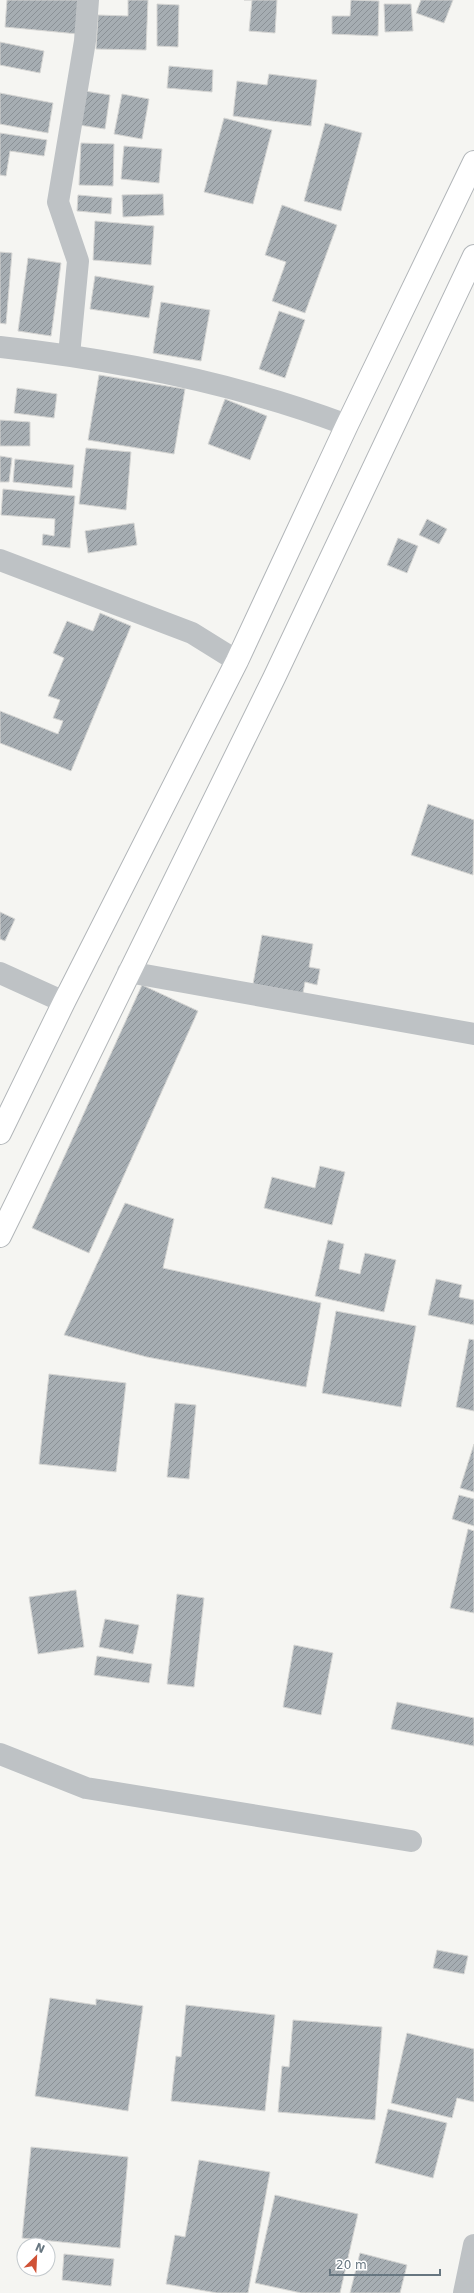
<svg xmlns="http://www.w3.org/2000/svg" width="474" height="2293" viewBox="0 0 474 2293" font-family="'DejaVu Sans',sans-serif">
<style>
.building{fill:url(#building-hatch);stroke:#d6d6d4}
.lines{fill:none;stroke-linecap:round;stroke-linejoin:round}
.primary-casing{stroke:#b2b6b9;stroke-width:24}
.street{stroke:#bec2c5;stroke-width:22}
.primary{stroke:#fff;stroke-width:22}
</style>
<defs>
<pattern id="building-hatch" width="6" height="6" patternUnits="userSpaceOnUse"><rect width="6" height="6" fill="#a6adb2"/><path d="M-1 1l2-2M0 6l6-6M5 7l2-2" fill="none" stroke="#8b9196"/></pattern>
</defs>
<rect width="100%" height="100%" fill="#f5f5f2"/>
<path class="building" d="M7,0H81L78,34L5,27Z
M128,0H148L146,50L96,49L98,15L128,16Z
M244,0H277L275,33L249,31L252,0Z
M351,0L379,1L378,36L332,34V16H350Z
M421,0H453L444,23L416,13Z
M157,4L179,5L178,47L157,46Z
M384,4H411L413,31L385,32Z
M0,42L44,51L40,73L0,65Z
M169,66L213,70L212,92L167,88Z
M269,74L317,80L311,126L233,116L237,81L267,85Z
M85,91L110,95L105,129L79,125Z
M0,93L53,103L48,133L0,124Z
M122,94L149,99L142,139L114,134Z
M224,118L272,130L253,204L204,192Z
M325,123L362,133L341,211L304,201Z
M0,133L47,140L44,156L10,151L6,176L0,175Z
M81,143L114,144L113,186L79,185Z
M124,146L162,149L159,183L121,179Z
M163,194L164,215L123,217L122,195Z
M78,195L112,198L111,214L77,211Z
M282,205L337,225L305,313L272,301L286,262L265,255Z
M95,221L154,226L151,265L93,260Z
M0,252L12,253L6,324L0,323Z
M28,258L61,263L51,336L18,331Z
M95,276L154,286L149,318L90,309Z
M161,302L210,310L201,361L153,353Z
M279,311L305,320L285,378L259,369Z
M99,375L185,389L174,454L88,440Z
M17,388L57,394L54,418L14,413Z
M225,399L267,416L250,460L208,444Z
M0,420L30,422V446H0Z
M86,448L131,452L126,510L79,504Z
M0,456L12,458L9,482H0Z
M15,459L74,465L72,488L13,482Z
M3,489L75,496L70,548L42,545L43,534L54,536L55,519L1,515Z
M427,519L447,529L439,544L419,535Z
M134,523L137,545L88,553L85,531Z
M398,538L418,546L407,573L387,565Z
M100,613L131,626L71,771L0,743V711L58,734L63,721L53,718L60,700L48,696L64,658L53,653L67,621L93,631Z
M428,804L474,820L473,875L411,855Z
M0,912L15,919L5,941L0,939Z
M262,935L313,944L309,967L320,969L317,985L305,982L303,993L253,984Z
M142,985L198,1011L89,1253L32,1228Z
M320,1166L345,1172L332,1225L264,1208L272,1177L315,1188Z
M125,1203L174,1219L163,1268L321,1303L306,1387L147,1357L64,1335Z
M328,1240L344,1244L339,1269L360,1274L365,1253L396,1260L384,1312L315,1296Z
M436,1279L462,1285L459,1297L474,1300V1325L428,1315Z
M336,1311L416,1326L401,1407L322,1393Z
M469,1339L474,1340V1411L456,1407Z
M49,1374L126,1383L116,1472L39,1464Z
M175,1403L196,1405L189,1479L167,1477Z
M474,1444V1492L460,1488Z
M459,1495L474,1499V1526L452,1519Z
M468,1529L474,1531V1613L450,1608Z
M76,1590L84,1647L38,1654L29,1597Z
M177,1594L204,1598L194,1687L167,1684Z
M105,1619L139,1625L133,1654L99,1647Z
M294,1645L333,1653L321,1715L283,1707Z
M97,1656L152,1664L149,1683L94,1675Z
M397,1702L474,1718V1746L391,1729Z
M437,1950L468,1956L464,1974L433,1968Z
M50,1998L96,2005V1999L143,2006L128,2111L35,2096Z
M186,2005L275,2015L265,2111L171,2101L176,2056L181,2057Z
M293,2020L382,2027L375,2120L278,2112L282,2066L289,2067Z
M407,2033L474,2049V2102L457,2098L452,2118L391,2103Z
M388,2109L447,2123L433,2178L375,2163Z
M31,2147L128,2157L120,2248L22,2238Z
M199,2160L270,2172L248,2293H217L166,2284L175,2235L185,2237Z
M275,2195L358,2214L340,2293H301L255,2283Z
M360,2253L407,2265L400,2293H350Z
M64,2254L114,2259L111,2286L62,2280Z"/>
<g class="lines">
<g class="primary-casing">
<path id="primary" d="M0,1133L64,1002L237,661L347,425L474,162
M0,1236L274,678L474,256"/>
</g>
<path class="street" d="M0,347C118,360 236,383 347,425
M69,355L78,261L58,202L85,41L88,0
M0,560L192,633L237,661
M128,972L474,1034
M0,973L64,1002
M0,1754L86,1788L411,1841
M464,2293L474,2245"/>
<use href="#primary" class="primary"/>
</g>
<g transform="translate(36 2257) rotate(24)"><circle r="19" fill="#ffffff" stroke="#c2c8cc"/>
<path d="M0-3L7 15L0 10L-7 15Z" fill="#d05236"/>
<text y="-6" font-size="11" font-weight="bold" text-anchor="middle" fill="#677680">N</text>
</g>
<path d="M330 2269v6h110v-6" fill="none" stroke="#677680" stroke-width="2"/>
<text x="336" y="2269" font-size="12" fill="#677680" stroke="#ffffff" stroke-width="3" paint-order="stroke">20 m</text>
</svg>
